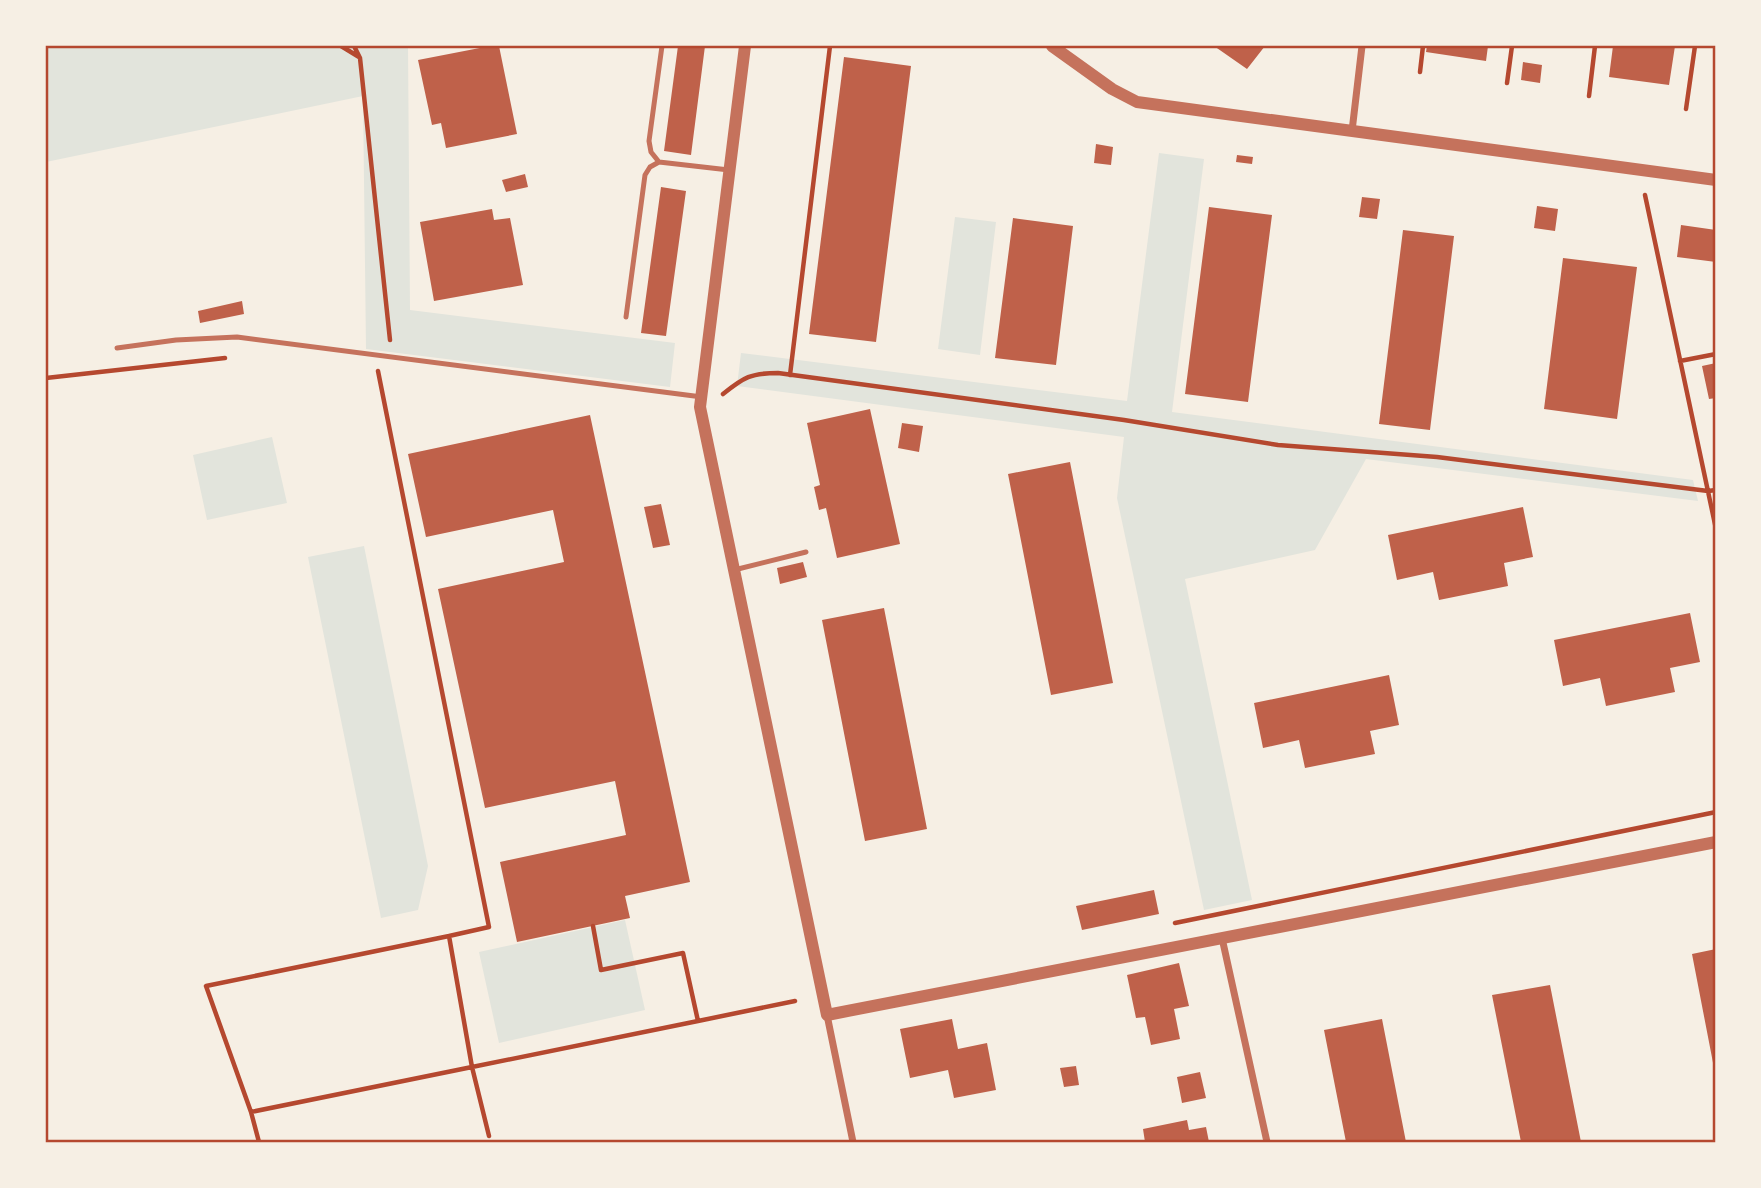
<svg xmlns="http://www.w3.org/2000/svg" width="1761" height="1188" viewBox="0 0 1761 1188" font-family="Cabin,sans-serif">
<style>
.green{fill:#e2e4dc}
.building{fill:#bf614a}
.lines{fill:none;stroke-linecap:round;stroke-linejoin:round}
.path{stroke:#b5482f;stroke-width:4.5}
.service{stroke:#c5725c;stroke-width:5}
.minor{stroke:#c5725c;stroke-width:7}
.tertiary{stroke:#c5725c;stroke-width:12}
.neatline{fill:none;stroke:#b5482f;stroke-width:2.5}
</style>
<rect width="100%" height="100%" fill="#f6efe4"/>
<path class="green" d="M46,46H408L410,310L675,343L670,387L366,349L363,96L46,162Z
M1159,153L1204,159L1172,412L1693,480L1698,501L1366,459L1315,550L1185,579L1252,900L1204,910L1117,498L1124,437L737,386L741,353L1127,401Z
M955,217L996,222L980,355L938,349Z
M272,437L287,503L207,520L193,455Z
M364,546L428,866L418,910L381,918L308,557Z
M625,920L645,1010L499,1043L479,952Z"/>
<path class="building" d="M490,46H499L517,134L446,148L441,123L432,125L418,60Z
M678,46H705L691,155L664,151Z
M1214,46H1265L1247,69Z
M1427,46H1488L1486,61L1426,52Z
M1613,46H1675L1669,85L1609,77Z
M844,57L911,66L876,342L809,334Z
M1523,62L1542,65L1540,83L1521,80Z
M1096,144L1113,147L1111,165L1094,163Z
M1237,155L1253,157L1252,164L1236,162Z
M525,174L528,187L506,192L502,180Z
M661,187L686,191L666,336L641,333Z
M1362,197L1380,199L1377,219L1359,217Z
M1537,206L1558,209L1555,231L1534,228Z
M1209,207L1272,215L1248,402L1185,394Z
M492,209L494,220L510,218L523,285L434,301L420,222Z
M1013,218L1073,226L1056,365L995,358Z
M1681,225L1716,230V262L1677,257Z
M1403,230L1454,236L1430,430L1379,424Z
M1563,258L1637,267L1617,419L1544,409Z
M242,301L244,314L200,323L198,311Z
M1716,363V398L1709,399L1702,366Z
M870,409L900,544L837,558L826,508L819,510L814,487L820,485L807,423Z
M590,415L690,882L625,896L630,918L517,942L500,862L626,835L615,781L485,808L438,589L564,562L553,510L426,537L408,454Z
M902,423L923,426L919,452L898,448Z
M1070,462L1113,683L1051,695L1008,474Z
M661,504L670,545L653,548L644,507Z
M1523,507L1533,557L1504,563L1508,586L1439,600L1433,572L1397,580L1388,535Z
M803,562L807,577L780,584L777,568Z
M884,608L927,829L865,841L822,620Z
M1690,613L1700,662L1670,668L1675,692L1606,706L1600,678L1563,686L1554,640Z
M1389,675L1399,725L1370,731L1375,754L1305,768L1299,740L1263,748L1254,703Z
M1154,890L1159,914L1082,930L1076,906Z
M1716,949V1067L1714,1068L1692,954Z
M1179,963L1189,1006L1174,1009L1180,1039L1151,1045L1145,1017L1136,1018L1127,975Z
M1550,985L1581,1142H1521L1492,995Z
M952,1019L958,1049L987,1043L996,1090L954,1098L948,1070L910,1078L900,1029Z
M1382,1019L1406,1142H1346L1324,1030Z
M1076,1066L1079,1085L1064,1087L1060,1068Z
M1200,1072L1206,1098L1182,1103L1177,1077Z
M1187,1120L1189,1130L1206,1127L1209,1142H1145L1143,1129Z"/>
<g class="lines">
<path class="path" d="M341,46L359,57
M354,46L360,58L390,340
M1420,72L1423,46
M1507,83L1512,46
M1589,96L1595,46
M1686,109L1695,46
M1645,195L1716,529
M1680,361L1716,354
M378,371L489,927L449,936L472,1067L698,1021
M790,375L830,46
M46,378L225,358
M723,394C744,377 751,373 778,373L1124,420L1278,445L1437,457L1708,491L1716,490
M1175,923L1716,812
M593,926L601,970L683,953L698,1021L795,1001
M251,1112L206,986L449,936
M259,1142L251,1112L472,1067L489,1136"/>
<path class="service" d="M659,162L651,152L649,141L662,46
M626,317L645,175L650,167L659,162L729,170
M117,348L176,340L237,337L702,397
M734,570L806,552"/>
<path class="minor" d="M1352,131L1362,46
M1222,938L1267,1142
M827,1015L853,1142"/>
<path class="tertiary" d="M745,46L700,407L827,1015L1716,842
M1052,46L1112,89L1137,102L1716,180"/>
</g>
<rect width="1761" height="1188" fill="none" stroke="#f6efe4" stroke-width="94"/>
<rect x="47" y="47" width="1667" height="1094" class="neatline"/>
</svg>
